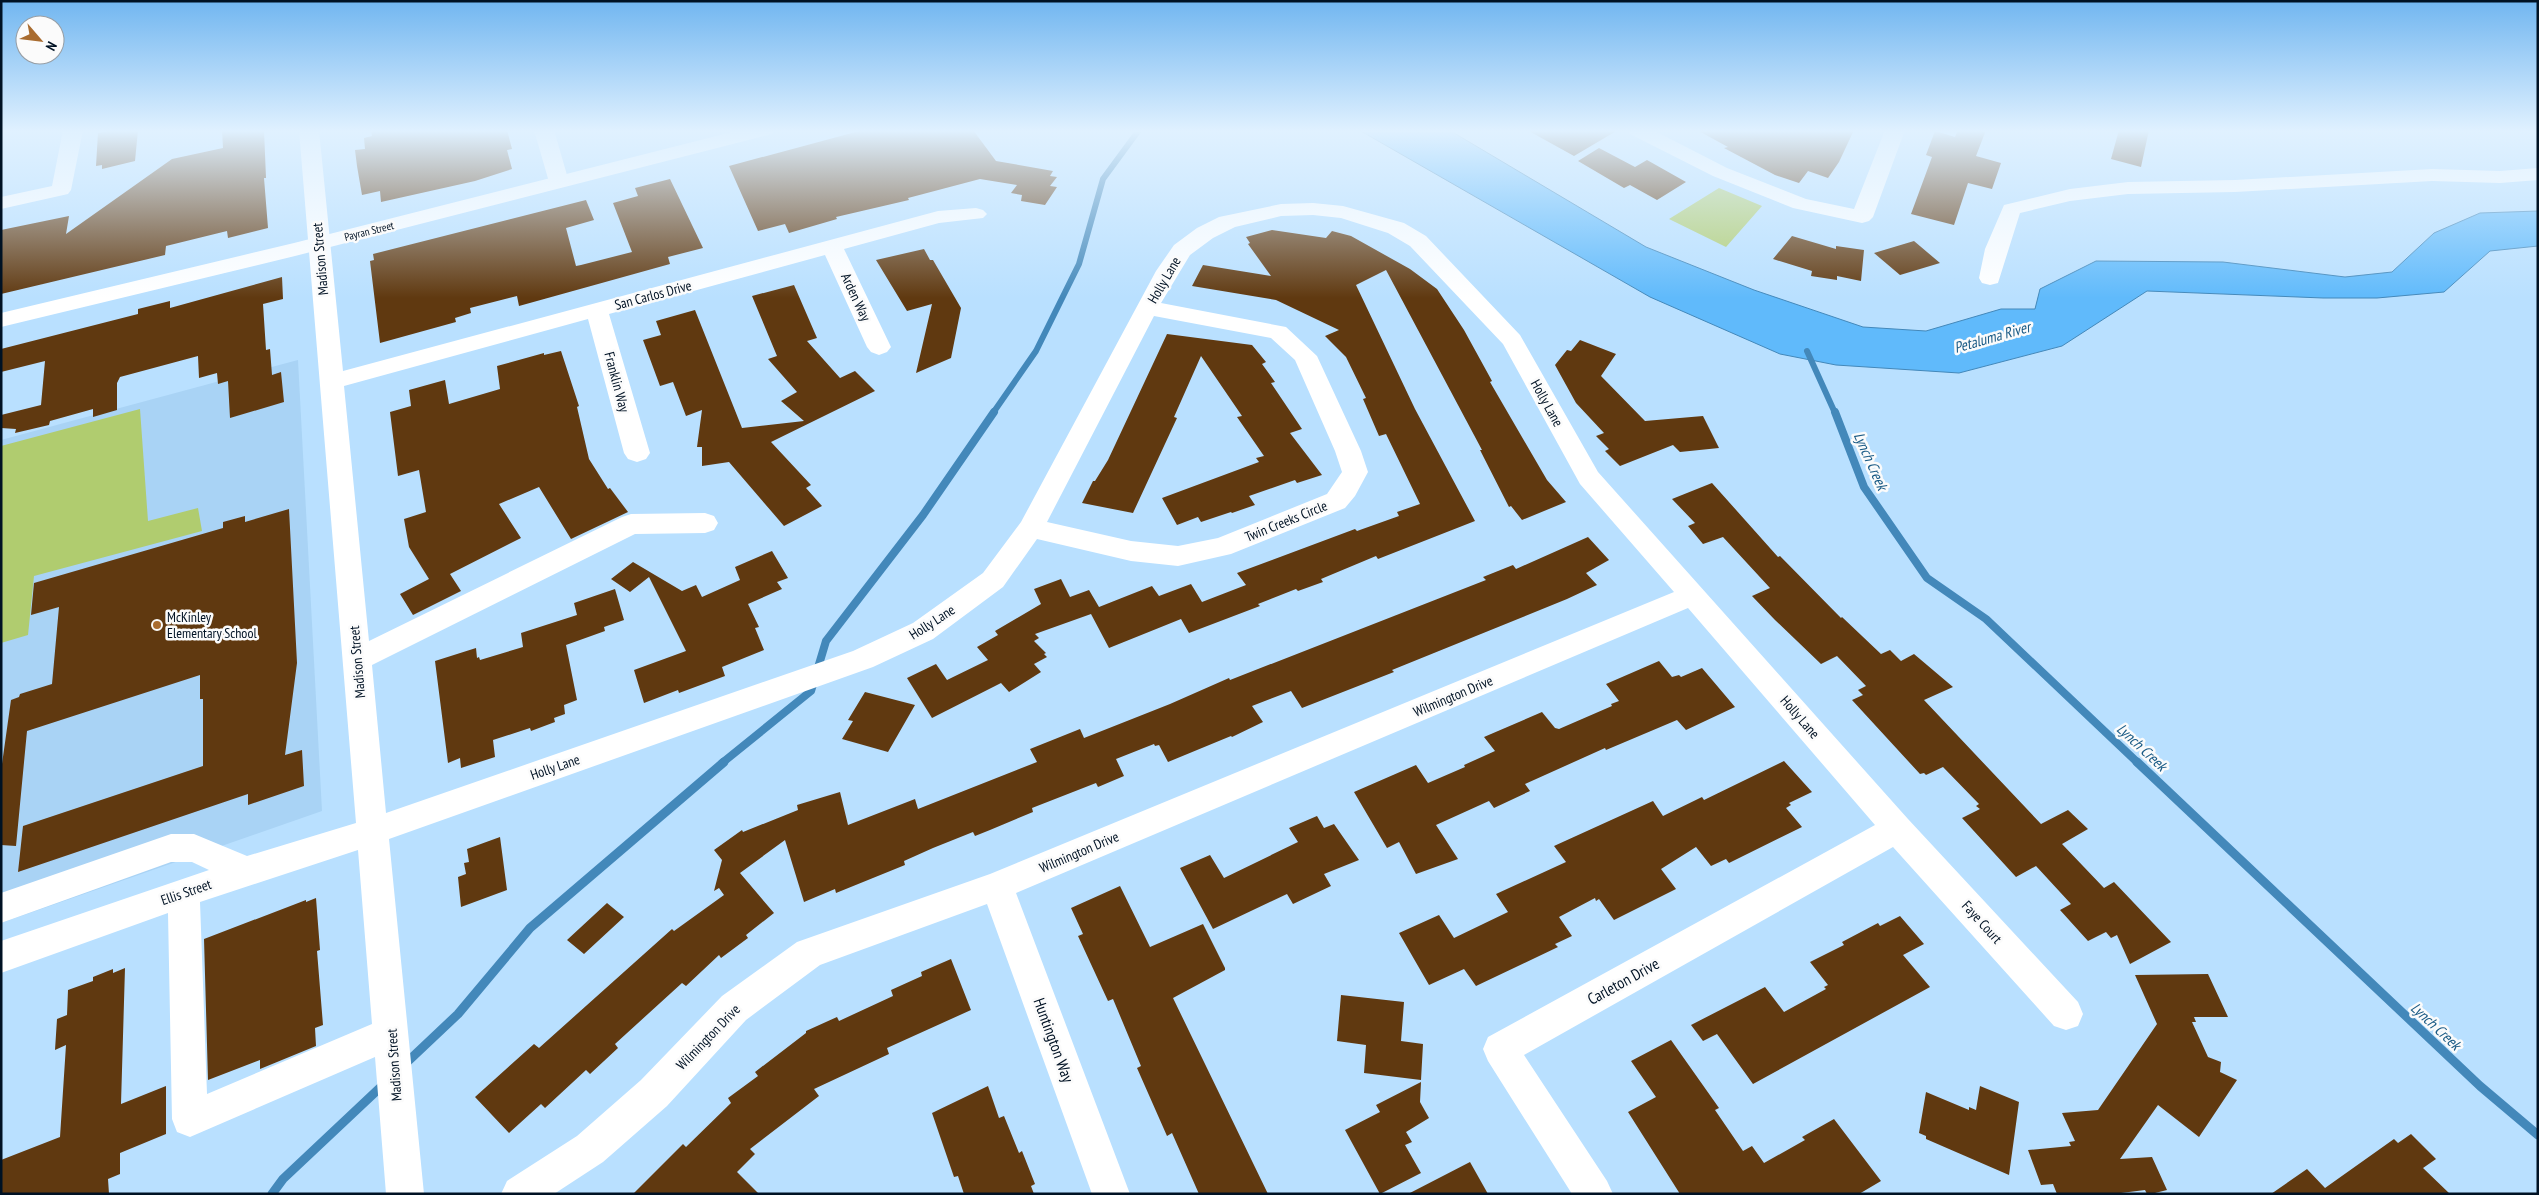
<svg xmlns="http://www.w3.org/2000/svg" width="2539" height="1195" viewBox="0 0 2539 1195" font-family="'PT Sans Narrow',sans-serif">
<style>
.built{fill:#a9d3f5}
.green{fill:#b0cc6f}
.water{fill:#60bafb;stroke:#4388ba}
.lines{fill:none;stroke-linecap:round;stroke-linejoin:round}
.stream-far2{stroke:#4388ba;stroke-width:6}
.stream-far1{stroke:#4388ba;stroke-width:8}
.stream{stroke:#4388ba;stroke-width:9}
.building{fill:#603910}
.minor{fill:#fff;fill-rule:evenodd}
.major{fill:#fff;fill-rule:evenodd}
.poi-dot{fill:#a96c30;stroke:#fbfbfb;stroke-width:2}
.labels{text-anchor:middle;dominant-baseline:central;stroke-width:5;stroke-linejoin:round;paint-order:stroke}
.far-street-label{font-size:11px;fill:#001224;stroke:#fbfbfb}
.street-label{font-size:14px;fill:#001224;stroke:#fbfbfb}
.poi-label{font-size:14px;fill:#001224;stroke:#fbfbfb;text-anchor:start}
.water-label{font-size:15px;font-style:italic;fill:#195a85;stroke:#fbfbfb}
.near-street-label{font-size:16px;fill:#001224;stroke:#fbfbfb}
</style>
<rect width="100%" height="100%" fill="#b9e0ff"/>
<path class="built" d="M298,360L322,811L1,923V440Z"/>
<path class="green" d="M1719,188L1762,206L1726,247L1669,219Z
M140,409L148,521L198,508L202,531L34,576L28,635L1,643V446Z"/>
<path class="water" d="M1359,130H1449L1646,247L1754,290L1863,327L1926,331L2001,309H2035L2040,289L2096,261L2223,262L2345,277L2392,272L2434,233L2480,213L2538,211V246L2490,251L2444,292L2377,298H2323L2147,291L2062,346L1959,373L1836,365L1780,354L1650,297Z"/>
<g class="lines">
<path class="stream-far2" d="M1807,351L1835,413
M993,413L1036,351L1079,264L1103,179L1139,130"/>
<path class="stream-far1" d="M1835,412L1864,487L1927,578L1986,619L2138,763
M722,763L811,691L826,641L923,515L994,412"/>
<path class="stream" d="M2137,762L2480,1086L2538,1135
M404,1065L458,1014L530,928L724,762
M272,1194L283,1179L385,1083"/>
</g>
<path class="building" d="M113,130H138L135,161L102,169V165L96,166L98,133Z
M222,130H264L266,178H264L268,228L228,238L227,231L166,246L165,255L1,294V230L69,216L66,234L172,159L223,148Z
M371,130H507L512,149L507,150L512,169L475,181L381,202L380,191L362,195L357,166L355,150L365,149L364,138L372,136Z
M863,130H973L996,161L1053,171L1050,176L1057,177L1050,186L1057,187L1045,205L1021,201L1022,195L1011,193L1017,185L980,179L908,198L909,200L836,217L837,219L789,233L785,224L758,231L729,166Z
M1527,130H1618L1574,156Z
M1697,130H1854L1839,162L1828,178L1808,171L1799,183L1775,175L1724,148L1728,147Z
M1958,130H1986L1976,156L2001,163L1992,189L1968,183L1954,225L1911,214L1932,157L1926,155L1935,131L1955,137Z
M2119,130H2149L2141,167L2111,159Z
M1599,148L1635,167L1647,160L1686,182L1657,200L1630,185L1624,188L1578,161Z
M670,179L703,248L668,257L670,264L519,306L517,296L470,308L471,313L455,318L456,322L380,343L370,261L374,260L373,254L586,200L594,220L566,228L576,266L581,265L632,252L613,203L638,196L635,188Z
M1272,230L1326,238L1332,231L1351,236L1410,269L1437,289L1464,330L1492,381L1490,382L1547,480L1566,502L1522,520L1511,506L1509,507L1480,450H1482L1386,270L1356,285L1415,409L1475,521L1378,559L1376,556L1321,579L1323,582L1298,591L1296,589L1258,604L1260,606L1189,633L1181,619L1109,648L1091,614L1035,634L1039,638L1034,641L1046,653L1044,654L1047,657L1034,664L1041,672L1009,692L1001,683L932,718L907,678L936,664L947,680L988,660L977,647L998,635L995,631L1041,604L1034,589L1061,579L1070,597L1089,590L1099,607L1152,586L1159,596L1191,584L1202,602L1246,585L1237,573L1355,529L1357,531L1399,516L1397,512L1420,504L1386,434L1379,436L1363,399L1366,398L1346,357L1325,336L1339,330L1276,300L1192,286L1203,265L1271,276L1248,244L1250,243L1246,237Z
M1792,236L1836,249V246L1864,250L1861,281L1837,276V280L1811,276L1812,271L1773,259Z
M1914,241L1940,263L1900,275L1874,253Z
M924,249L930,260H933L961,308L951,358L916,373L932,304L907,311L876,260Z
M282,277L283,299L263,304L266,350L270,349L272,375L281,372L284,402L230,418L228,381L218,384L217,373L199,378L198,356L120,377L117,383V410L93,417V409L50,421L49,425L15,433L16,429L1,428V415L41,405L45,361L1,372V349L138,314V309L170,301V308Z
M794,285L817,338L807,341L840,378L855,371L875,391L771,442L811,485L806,488L822,506L784,526L729,462L702,466V447H697L702,410L686,416L673,382L660,386L643,340L661,335L656,321L695,310L742,428L804,421L781,401L797,392L768,359L777,356L752,296Z
M1167,334L1252,345L1266,362L1262,364L1275,382L1271,383L1302,429L1290,433L1322,475L1297,483L1295,480L1249,496L1255,505L1232,513L1231,512L1201,522L1198,517L1177,525L1162,498L1259,462L1256,458L1264,456L1237,417L1242,416L1201,356L1174,417L1177,418L1133,513L1082,503L1093,481H1095L1108,460Z
M1580,340L1616,354L1601,376L1645,421L1703,416L1719,448L1680,452L1673,445L1620,466L1605,451L1609,449L1596,436L1604,433L1576,403L1555,365L1567,350L1571,351Z
M561,351L579,406L577,407L589,459L608,489L610,488L628,512L571,539L539,487L499,504L521,538L450,574L461,591L413,615L400,594L429,579L409,547L404,519L426,512L419,470L398,476L390,412L411,406L409,390L445,380L449,404L500,389L497,366L544,353V355Z
M1712,483L1778,557L1780,556L1841,618L1842,617L1881,654L1890,650L1901,661L1914,654L1953,687L1924,700L2041,824L2068,810L2088,829L2062,844L2104,888L2114,882L2171,942L2130,964L2117,935L2111,938L2106,932L2088,941L2060,910L2071,904L2036,866L2016,877L1962,818L1980,809L1976,806L1979,804L1943,767L1926,775L1924,773L1920,774L1852,700L1863,695L1858,690L1866,686L1837,656L1821,664L1775,620L1752,596L1770,588L1723,537L1703,544L1688,526L1695,523L1672,499Z
M289,509L297,663L285,755L302,750L304,786L248,805V794L18,872L23,826L203,766V699H200V675L27,731L16,846L1,845V771L11,700L19,697L20,694L52,684L59,607L31,615L34,583L223,528V522L245,516V522Z
M1588,537L1609,560L1586,573L1597,585L1567,599L1392,670L1394,672L1302,708L1291,691L1252,706L1263,722L1232,737L1231,736L1168,762L1159,745L1155,746L1154,744L1116,759L1124,776L1098,787L1096,783L1032,808L1033,812L990,830L975,836L973,832L933,848L904,861L905,865L836,893L835,889L804,902L785,840L740,873L774,913L746,935L748,938L721,958L719,955L686,986L682,983L615,1044L618,1048L590,1074L586,1070L545,1108L541,1104L509,1133L475,1097L534,1044L539,1048L672,929L674,931L724,895L719,888L714,891L722,860L714,850L742,830L743,832L798,810L797,805L840,792L848,825L915,799L918,809L1037,762L1030,749L1080,729L1084,738L1170,704L1229,678L1230,680L1486,580L1483,577L1513,565L1516,569Z
M772,551L788,578L777,582L782,589L748,604L759,627L755,628L764,650L722,667L725,676L679,693L678,690L644,703L634,670L686,651L649,577L630,592L611,579L633,562L682,591L696,585L702,597L740,580L735,567Z
M615,589L624,620L604,627L605,631L566,645L577,700L564,705L565,714L554,718L555,722L531,731L530,728L493,740L495,757L461,768L460,758L448,763L435,661L476,648L477,658L479,657L480,660L523,647L521,633L577,615L574,603Z
M1659,661L1672,677L1679,675L1681,677L1702,668L1735,707L1686,730L1677,720L1606,750L1605,748L1525,784L1530,791L1494,808L1489,801L1436,825L1458,859L1416,874L1399,842L1387,848L1354,792L1416,765L1428,783L1465,767L1464,765L1495,751L1484,737L1542,712L1555,728L1559,729L1612,706L1611,704L1619,701L1606,684Z
M865,692L915,705L888,752L842,739L853,721L848,720Z
M1784,761L1812,792L1789,803L1791,805L1786,808L1802,827L1729,863L1726,859L1711,866L1696,847L1661,869L1676,889L1614,920L1599,899L1596,901L1595,898L1559,917L1572,936L1555,944L1558,947L1476,986L1464,969L1429,985L1399,933L1439,915L1454,938L1508,912L1496,894L1566,862L1554,846L1653,801L1663,816L1702,797L1704,800Z
M1317,816L1324,828L1334,824L1359,860L1324,874L1331,886L1293,904L1287,894L1213,929L1180,868L1210,855L1224,878L1298,842L1289,828Z
M500,837L507,890L461,907L458,877L466,874L464,863L469,862L467,849Z
M1120,886L1150,947L1203,924L1225,968V970L1173,998L1268,1194H1199L1172,1133L1167,1136L1137,1068L1141,1066L1113,999L1108,1001L1078,936L1083,934L1071,908Z
M316,898L320,950L317,951L323,1025L315,1028L316,1046L260,1069V1060L208,1080L204,939L306,900V902Z
M607,903L624,917L584,954L567,940Z
M1900,916L1924,944L1903,955L1930,987L1753,1084L1717,1034L1703,1041L1691,1025L1765,987L1784,1012L1826,989L1824,987L1828,985L1810,962L1844,945L1842,942L1878,923L1880,926Z
M951,959L971,1010L887,1048L889,1054L814,1089L819,1096L750,1149L755,1154L737,1172L759,1194H633L683,1144L686,1147L731,1103L728,1098L758,1076L755,1072L806,1033V1031L837,1017L839,1021L893,996L891,990L922,976L921,972Z
M125,968L121,1104L166,1086V1134L120,1153V1174L108,1179L109,1194H1V1160L60,1137L66,1045L55,1050L57,1019L67,1015L68,990L93,981V977L113,969V973Z
M2208,974L2228,1017H2194L2196,1022H2192L2208,1057L2221,1062L2220,1072L2237,1080L2199,1137L2158,1105L2120,1159L2152,1157L2167,1190L2151,1194H2147L2145,1190L2113,1194H2057L2053,1184L2041,1185L2028,1150L2071,1146L2069,1142L2075,1141L2062,1113L2098,1110L2157,1024L2135,975Z
M1341,995L1404,1002L1401,1041L1423,1044L1421,1080L1364,1073L1366,1045L1337,1041Z
M1671,1040L1719,1108L1715,1110L1743,1151L1752,1146L1764,1163L1805,1140L1802,1137L1834,1119L1881,1181L1859,1194H1680L1628,1112L1656,1097L1631,1061Z
M1421,1082L1420,1102L1429,1118L1406,1132L1412,1142L1405,1145L1421,1173L1380,1194L1345,1130L1380,1112L1376,1105Z
M988,1086L999,1118L1004,1116L1019,1153L1022,1151L1035,1184L1031,1186L1034,1194H964L958,1176L954,1177L932,1113Z
M1980,1086L2019,1102L2009,1175L1926,1139V1136L1919,1133L1926,1092L1969,1110V1107L1976,1110Z
M2411,1134L2436,1159L2423,1168L2450,1194H2271L2307,1169L2325,1188L2394,1139L2398,1143Z
M1470,1162L1488,1194H1408Z"/>
<g class="lines">
<path class="minor" d="M63,130H83L71,190L68,194L1,209V197L52,186Z
M299,130H319L343,371L938,211L976,208L983,210L987,214L983,218L939,223L844,249L891,347L887,352L879,355L871,352L867,347L825,255L609,314L650,453L646,459L637,462L628,459L624,453L588,319L344,386L369,641L622,517L631,514L705,513L714,516L718,523L714,530L705,533L635,534L372,665L386,813L853,651L913,623L983,573L1021,522L1156,271L1174,245L1197,228L1219,217L1281,204L1313,203L1343,206L1404,223L1426,236L1520,335L1598,472L1908,819L2078,1002L2083,1014L2078,1026L2066,1030L2054,1026L1893,847L1524,1055L1607,1181L1613,1194H1572L1488,1061L1483,1049L1488,1037L1875,825L1688,608L1016,893L1130,1194H1092L987,904L820,965L746,1020L667,1106L603,1162L554,1194H501L507,1181L577,1136L641,1080L722,996L797,942L990,874L1674,592L1580,484L1503,344L1410,246L1388,233L1341,218L1313,215L1281,216L1235,227L1213,238L1190,255L1161,303L1286,327L1317,356L1361,451L1368,472L1355,496L1345,508L1231,554L1178,566L1131,561L1037,539L1003,587L933,639L873,667L389,839L424,1194H386L375,1057L190,1137L177,1132L172,1119L168,913L1,973V941L209,870L192,862H171L1,923V893L171,834H194L247,856L356,823ZM1154,316L1271,338L1295,360L1335,451L1342,472L1327,494L1218,538L1178,546L1131,541L1047,522ZM358,850L372,1024L207,1094L200,902Z
M534,130H554L569,182L566,186L559,188L552,186L549,182Z
M1627,130H1653L1727,168L1806,199L1854,209L1885,130H1905L1873,217L1869,221L1862,223L1793,208L1713,176L1630,134Z
M2538,168V180L2500,183L2432,181L2235,192L2128,194L2070,201L2020,213L1998,283L1990,285L1982,283L1979,278L1985,249L2004,205L2070,189L2128,182L2235,180L2432,169L2500,171Z"/>
<path class="major" d="M740,130H775L772,134L295,256L1,327V313L294,243Z"/>
</g>
<linearGradient id="sky" x2="0" y2="1"><stop stop-color="#71b6f0"/><stop offset="0.44" stop-color="#e0f1ff"/><stop offset="1" stop-color="#e0f1ff" stop-opacity="0"/></linearGradient>
<rect width="2539" height="298" fill="url(#sky)"/>
<circle class="poi-dot" cx="157" cy="625" r="5"/>
<g class="labels">
<g class="far-street-label">
<text transform="translate(369 231) rotate(-14)">Payran Street</text>
</g>
<g class="street-label">
<text transform="translate(320 259) rotate(-95)">Madison Street</text>
<text transform="translate(1164 280) rotate(-60)">Holly Lane</text>
<text transform="translate(653 295) rotate(-15)">San Carlos Drive</text>
<text transform="translate(856 297) rotate(65)">Arden Way</text>
<text transform="translate(617 382) rotate(75)">Franklin Way</text>
<text transform="translate(1547 403) rotate(61)">Holly Lane</text>
<text transform="translate(1286 521) rotate(-22)">Twin Creeks Circle</text>
<text transform="translate(932 622) rotate(-33)">Holly Lane</text>
<text transform="translate(357 662) rotate(-95)">Madison Street</text>
<text transform="translate(1453 696) rotate(-23)">Wilmington Drive</text>
<text transform="translate(1800 717) rotate(49)">Holly Lane</text>
<text transform="translate(555 767) rotate(-19)">Holly Lane</text>
<text transform="translate(1079 852) rotate(-23)">Wilmington Drive</text>
<text transform="translate(186 892) rotate(-19)">Ellis Street</text>
<text transform="translate(1982 922) rotate(48)">Faye Court</text>
<text transform="translate(708 1037) rotate(-46)">Wilmington Drive</text>
<text transform="translate(394 1065) rotate(-94)">Madison Street</text>
</g>
<g class="poi-label">
<text x="167" y="617">McKinley<tspan x="167" dy="16">Elementary School</tspan></text>
</g>
<g class="water-label">
<text transform="translate(1992 337) rotate(-16)">Petaluma River</text>
<text transform="translate(1871 461) rotate(66)">Lynch Creek</text>
<text transform="translate(2142 747) rotate(43)">Lynch Creek</text>
<text transform="translate(2436 1026) rotate(43)">Lynch Creek</text>
</g>
<g class="near-street-label">
<text transform="translate(1623 981) rotate(-29)">Carleton Drive</text>
<text transform="translate(1054 1040) rotate(70)">Huntington Way</text>
</g>
</g>
<rect width="2539" height="1195" fill="none" stroke="#001224" stroke-width="5"/>
<g transform="translate(40 40) rotate(118)"><circle r="24" fill="#fbfbfb" stroke="#979ea5"/>
<path d="M0-4L9 19L0 12L-9 19Z" fill="#a96c30"/>
<text y="-8" font-size="14" font-weight="bold" text-anchor="middle" fill="#001224">N</text>
</g>
</svg>
